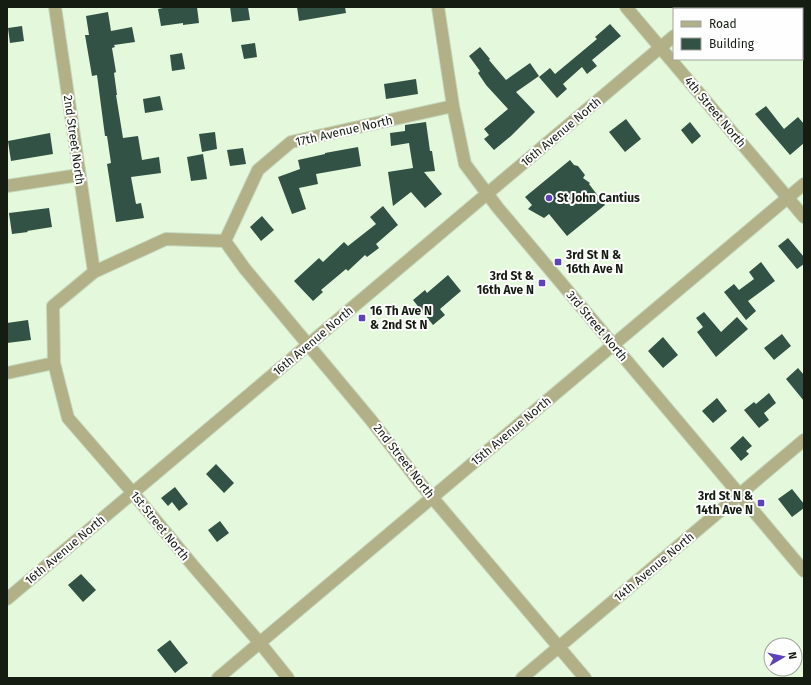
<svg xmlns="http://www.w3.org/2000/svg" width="811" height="685" viewBox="0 0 811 685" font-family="'Fira Sans',sans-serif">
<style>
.building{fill:#325245}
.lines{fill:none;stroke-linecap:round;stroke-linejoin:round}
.minor-casing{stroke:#c3d6bb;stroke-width:14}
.minor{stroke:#b2b086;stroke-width:12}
.poi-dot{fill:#5e42ba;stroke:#fefefe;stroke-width:1.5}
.labels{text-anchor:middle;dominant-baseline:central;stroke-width:4;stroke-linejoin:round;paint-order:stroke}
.street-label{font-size:12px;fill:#151c11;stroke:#fefefe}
.poi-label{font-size:12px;font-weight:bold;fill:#151c11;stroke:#fefefe;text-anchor:start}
</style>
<rect width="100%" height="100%" fill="#e4f9db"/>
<path class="building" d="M168,7H197L199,23L183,25V23L161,26L158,9Z
M230,7H248L250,20L232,22Z
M297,7H345L346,13L299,21Z
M108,12L111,31L132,27L135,42L114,45L115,47L112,48L116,72L114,73L117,95H116L123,138L138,136L142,160L159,157L161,173L131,177L136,204L141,203L144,218L116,222L107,164L111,163L107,136H105L97,75L92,76L85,35H89L86,16Z
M610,24L621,36L592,60L597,66L587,74L582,67L563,84L567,89L557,98L539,77L550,68L555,74L597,39L595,37Z
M22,26L24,41L10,43L8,28Z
M255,43L257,57L244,59L241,45Z
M480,47L490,59L489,60L506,80L530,63L539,76L516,92L535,112L511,136L494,150L484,139L489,135L484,129L508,109L486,85L478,73L480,71L469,56Z
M182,53L185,69L172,71L170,55Z
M416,79L418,94L386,99L384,84Z
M160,96L163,110L145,113L143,99Z
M766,106L784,129L798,117L804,124V143L790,155L755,114Z
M626,119L641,139L625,152L609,132Z
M426,122L430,151H432L435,171L424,172L442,194L425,208L411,192L393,206L388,172L413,168L409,143L391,146L390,133L405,131V125Z
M690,122L701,136L692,144L681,130Z
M215,132L217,149L202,152L199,134Z
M50,133L53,154L11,161L8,141Z
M358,147L361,166L316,174L318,184L299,188L306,209L292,214L278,177L300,169L298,160L325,154V153Z
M243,148L246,164L230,166L227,150Z
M203,154L207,179L191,181L187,157Z
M570,160L574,165L578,166L585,175L583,178L590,183L589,184L605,205L567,236L549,214L544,218L528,209L532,205L525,197Z
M383,206L398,225L376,244L379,248L367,257L365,255L348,271L346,269L321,290L323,292L313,301L294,281L319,258L323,262L344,242L348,246L376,224L370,217Z
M49,208L52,227L27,231L28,232L12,234L9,213Z
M262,216L274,230L261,241L250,227Z
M788,238L804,257V264L797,269L778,246Z
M761,262L775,281L748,301L756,311L746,320L724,292L734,284L739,290L754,279L749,272Z
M448,275L461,291L440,309L445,315L433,325L413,300L425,290L427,293Z
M704,312L721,332L737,317L748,329L716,357L697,332L703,327L696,318Z
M28,320L31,340L7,343V323Z
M782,334L791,346L774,360L764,348Z
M663,337L678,355L663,368L648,351Z
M798,368L804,375V401L786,379Z
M769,393L776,403L764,413L769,420L759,428L744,410L754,402L756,404Z
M717,398L727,411L713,423L702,411Z
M743,436L752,446L746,451L749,454L741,461L730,448Z
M216,464L234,483L224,493L206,474Z
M175,487L188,504L179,511L172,502L168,506L161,498Z
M792,489L804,504V508L792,517L778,499Z
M220,521L229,533L217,542L208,530Z
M81,574L96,590L83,602L68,585Z
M170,640L188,663L175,673L157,650Z"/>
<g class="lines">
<g class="minor-casing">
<path id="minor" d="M55,7L94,272
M438,7L453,106L465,164L498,208L804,571
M626,7L804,217
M706,9L708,7
M7,186L79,175
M225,241L245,269L371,420L420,483L585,678
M225,241L258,170L291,142L453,106
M54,363L68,418L133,493L195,568L260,643L288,678
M7,373L54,363L53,306L94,272L166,239L225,241
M7,599L674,36
M218,678L804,184
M522,678L804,440"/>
</g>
<use href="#minor" class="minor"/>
</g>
<g class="poi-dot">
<circle cx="549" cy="198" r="4"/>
<rect x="554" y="258" width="8" height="8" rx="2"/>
<rect x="538" y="279" width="8" height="8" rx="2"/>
<rect x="358" y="314" width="8" height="8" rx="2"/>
<rect x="757" y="499" width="8" height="8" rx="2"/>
</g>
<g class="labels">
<g class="street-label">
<text transform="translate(715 112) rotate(50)">4th Street North</text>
<text transform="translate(344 131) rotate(-13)">17th Avenue North</text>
<text transform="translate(561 132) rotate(-40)">16th Avenue North</text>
<text transform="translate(74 140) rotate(82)">2nd Street North</text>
<text transform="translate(597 326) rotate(50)">3rd Street North</text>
<text transform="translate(313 341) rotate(-40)">16th Avenue North</text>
<text transform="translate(511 431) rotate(-40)">15th Avenue North</text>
<text transform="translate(404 461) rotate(52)">2nd Street North</text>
<text transform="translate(160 526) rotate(51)">1st Street North</text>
<text transform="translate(65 550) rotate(-40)">16th Avenue North</text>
<text transform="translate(654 567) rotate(-40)">14th Avenue North</text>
</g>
<g class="poi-label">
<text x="557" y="198">St John Cantius</text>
<text x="566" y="255">3rd St N &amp;<tspan x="566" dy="14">16th Ave N</tspan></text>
<text x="534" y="276" text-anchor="end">3rd St &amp;<tspan x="534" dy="14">16th Ave N</tspan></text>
<text x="370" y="311">16 Th Ave N<tspan x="370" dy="14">&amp; 2nd St N</tspan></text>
<text x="753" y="496" text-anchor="end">3rd St N &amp;<tspan x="753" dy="14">14th Ave N</tspan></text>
</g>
</g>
<rect width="811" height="685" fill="none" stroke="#151c11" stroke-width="16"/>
<rect x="673" y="8" width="130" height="52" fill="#fefefe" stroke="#a1a49f"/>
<rect x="681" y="21" width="20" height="6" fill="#b2b086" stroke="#a1a49f"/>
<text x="709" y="28" font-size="12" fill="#151c11">Road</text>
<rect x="681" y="38" width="20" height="12" fill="#325245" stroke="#a1a49f"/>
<text x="709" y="48" font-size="12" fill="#151c11">Building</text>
<g transform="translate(783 657) rotate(81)"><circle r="19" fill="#fefefe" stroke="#a1a49f"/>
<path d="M0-3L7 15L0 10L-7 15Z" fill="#5e42ba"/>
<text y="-6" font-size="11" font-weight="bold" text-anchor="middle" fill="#151c11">N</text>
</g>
</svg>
